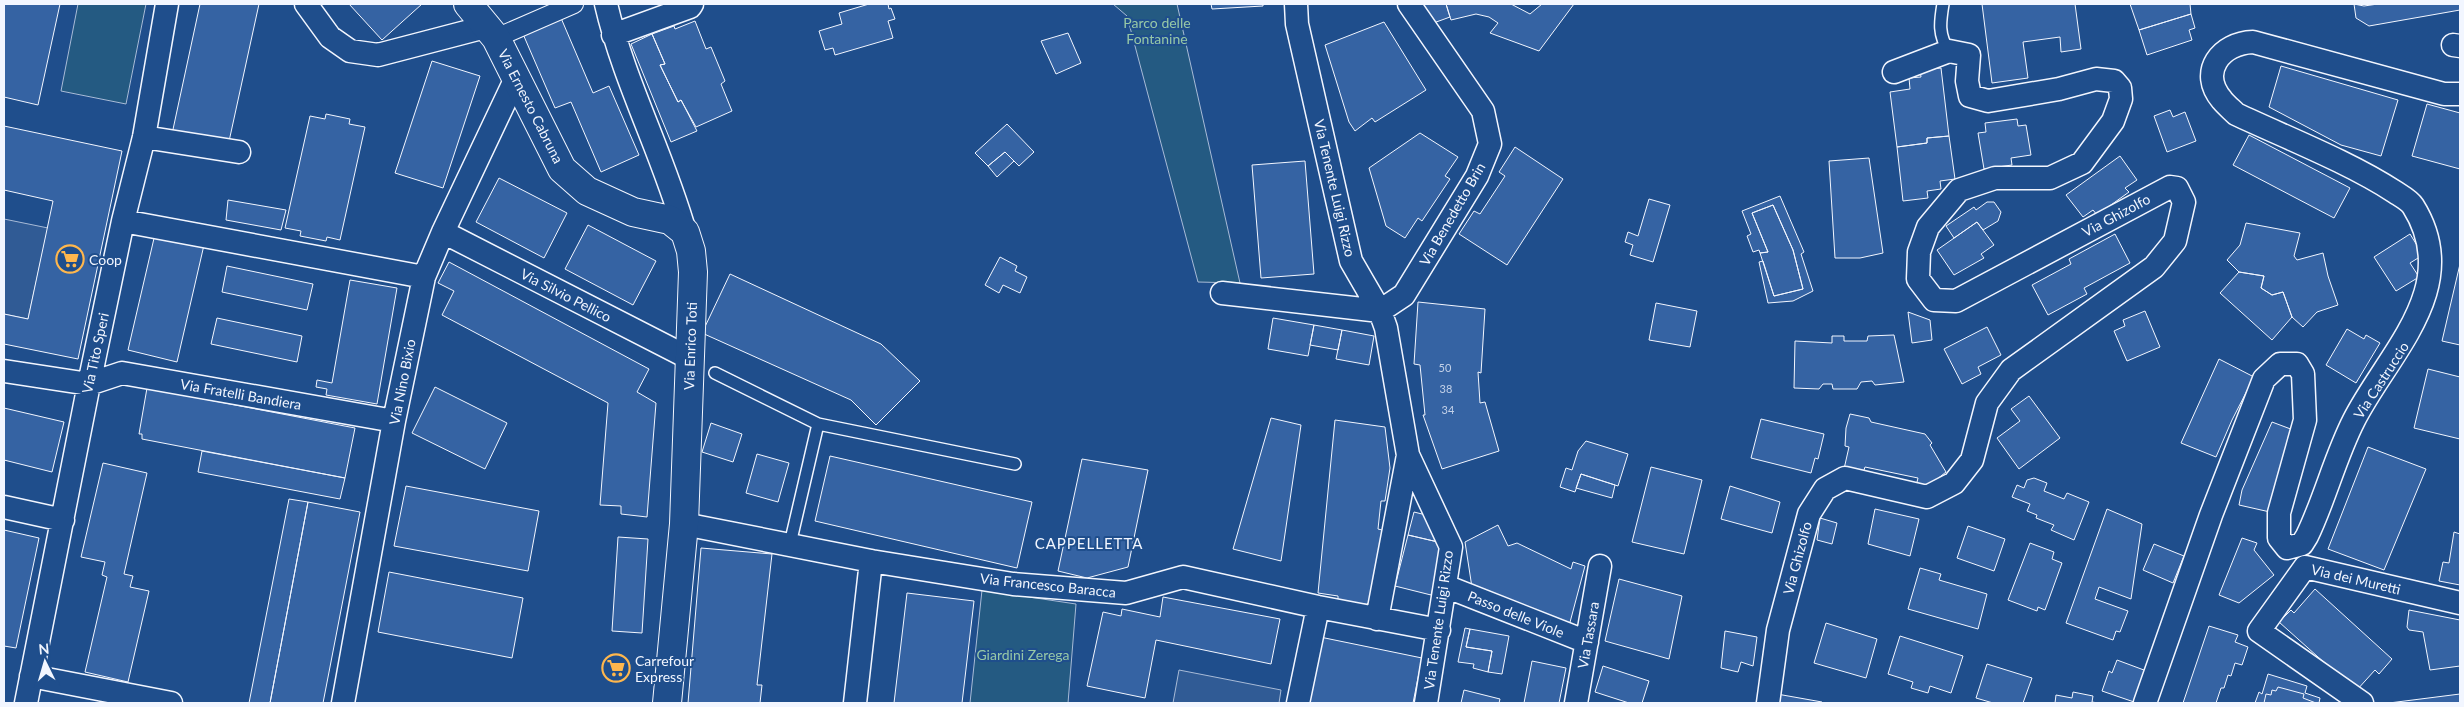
<svg xmlns="http://www.w3.org/2000/svg" width="2464" height="707" viewBox="0 0 2464 707" font-family="Lato,sans-serif">
<style>
.green{fill:#245a82;stroke:#a8bbd7}
.parking{fill:#305b95;stroke:#a8bbd7}
.building{fill:#3563a3;stroke:#f2f6ff}
.lines{fill:none;stroke-linecap:round;stroke-linejoin:round}
.service-casing{stroke:#f2f6ff;stroke-width:14}
.pedestrian-casing{stroke:#f2f6ff;stroke-width:20}
.minor-casing{stroke:#f2f6ff;stroke-width:25}
.tertiary-casing{stroke:#f2f6ff;stroke-width:30}
.service{stroke:#1f4e8c;stroke-width:11}
.pedestrian{stroke:#1f4e8c;stroke-width:18}
.minor{stroke:#1f4e8c;stroke-width:22}
.tertiary{stroke:#1f4e8c;stroke-width:28}
.labels{text-anchor:middle;dominant-baseline:central;stroke-width:4;stroke-linejoin:round;paint-order:stroke}
.number-label{font-size:11px;fill:#c3d1e8}
.park-label{font-size:14px;fill:#97c8a6;stroke:#1f4e8c}
.street-label{font-size:14px;fill:#f2f6ff;stroke:#1f4e8c}
.poi-label{font-size:14px;fill:#f2f6ff;stroke:#1f4e8c;text-anchor:start}
.neighbourhood-label{font-size:15px;letter-spacing:1px;fill:#f2f6ff;stroke:#1f4e8c}
</style>
<rect width="100%" height="100%" fill="#1f4e8c"/>
<path class="green" d="M78,4H146L126,104L61,91Z
M1113,4H1177L1240,283L1198,282L1127,16Z
M982,590L1076,604L1068,703H970Z"/>
<path class="parking" d="M4,219L48,228L28,319L4,314Z
M1179,670L1281,690L1279,703H1173Z"/>
<path class="building" d="M4,4H60L38,105L4,97Z
M200,4H259L228,146L172,134Z
M349,4H422L382,40Z
M869,4H888L889,9L891,8L895,19L888,21L893,38L835,55L833,48L825,50L819,31L842,24L839,13Z
M1211,4H1263V6L1212,9Z
M1420,4H1446L1450,17L1428,25Z
M1446,4H1511L1530,14L1542,4H1574L1539,51L1490,33L1498,23L1489,17L1476,14L1451,20Z
M1982,4H2075L2081,49L2061,52L2060,37L2023,42L2028,78L1992,83Z
M2130,4H2190L2191,14L2139,30Z
M2354,4L2364,6L2378,4H2460V10L2369,26L2356,18Z
M2191,14L2195,28L2189,30L2192,40L2147,55L2139,30Z
M561,18L593,93L609,86L639,155L601,172L571,102L555,108L523,34Z
M695,21L706,49L711,47L725,81L721,84L732,111L696,127L681,100L678,102L660,65L665,64L652,34L674,26L675,29Z
M1384,22L1426,90L1375,122L1372,118L1355,131L1349,122L1325,45Z
M1068,33L1081,63L1056,74L1041,41Z
M652,34L665,64L660,65L678,102L681,100L697,131L671,142L631,44Z
M432,61L480,76L443,188L395,173Z
M2281,66L2398,100L2381,156L2341,145L2269,107Z
M1941,68L1949,136L1927,138V143L1897,147L1890,92L1910,89L1909,78L1921,77L1920,70Z
M2427,104L2460,113V169L2412,156Z
M2170,110L2173,117L2185,112L2196,141L2167,152L2154,116Z
M326,114L350,119L349,124L365,127L340,240L327,237L326,241L300,236L301,231L285,228L310,116L325,119Z
M2017,119L2018,126L2026,125L2031,155L2011,158L2012,165L1984,169L1978,133L1986,132L1985,123Z
M1007,124L1034,152L1019,166L1005,152L988,166L975,153Z
M4,126L122,151L78,359L4,344V314L28,319L53,201L4,190Z
M1420,133L1458,157L1445,176L1450,179L1422,221L1418,218L1405,238L1386,226L1369,168Z
M2249,135L2350,188L2334,218L2233,165Z
M1949,136L1955,179L1940,181L1941,189L1927,191L1928,198L1903,201L1897,147L1927,143V138Z
M1515,147L1563,179L1507,265L1459,234L1474,211L1480,214L1505,176L1499,172Z
M1005,152L1014,161L997,177L988,166Z
M2120,156L2137,180L2125,188L2129,192L2097,215L2093,210L2083,217L2066,195Z
M1869,158L1883,253L1860,258H1835L1829,161Z
M1305,161L1314,274L1261,278L1252,165Z
M499,178L567,213L544,258L476,222Z
M1780,196L1804,252L1801,254L1813,291L1793,301L1768,303L1759,262L1763,261L1774,296L1803,289L1793,250L1773,205L1752,213L1768,252L1760,253L1759,250L1753,252L1747,236L1751,234L1742,211Z
M1649,199L1670,205L1653,262L1630,255L1633,245L1625,242L1628,232L1638,236Z
M228,200L286,210L281,230L226,220Z
M1987,202H1994L2001,212L1998,221L1983,230L1977,222L1954,238L1946,226L1974,207L1976,210Z
M1773,205L1793,250L1803,289L1774,296L1760,253L1768,252L1752,213Z
M1977,222L1994,245L1981,254L1984,258L1954,275L1937,250Z
M2246,223L2300,233L2294,256L2297,260L2323,253L2328,276L2338,305L2317,312L2303,327L2292,317L2283,292L2272,295L2261,288L2264,276L2239,272L2227,260L2240,245Z
M588,225L656,261L633,305L565,269Z
M155,234L204,245L177,362L128,350Z
M2115,234L2130,263L2084,288L2087,294L2048,315L2032,285L2071,264L2069,259Z
M2410,234L2423,255L2410,263L2419,277L2396,291L2374,257Z
M1000,257L1017,266L1015,271L1027,277L1020,293L1003,285L999,293L985,285Z
M449,262L649,369L637,392L656,403L647,517L621,514V506L600,505L608,403L442,315L454,291L438,283Z
M2460,264V345L2442,341Z
M227,266L313,284L307,310L222,292Z
M2239,272L2264,276L2261,288L2272,295L2283,292L2292,317L2272,340L2220,293Z
M730,274L881,344L920,381L876,425L851,400L702,333Z
M350,280L397,288L377,404L326,395L327,389L316,387L317,380L332,383Z
M1418,302L1485,309L1481,373L1478,372L1480,403L1485,402L1499,451L1442,469L1423,415H1425L1420,365L1414,364Z
M1656,303L1697,311L1690,347L1649,340Z
M2145,311L2160,347L2127,361L2114,331L2125,326L2123,320Z
M1908,312L1930,320L1932,340L1912,343Z
M217,318L302,336L297,362L211,344Z
M1273,318L1314,325L1308,356L1268,349Z
M1314,325L1342,330L1338,350L1310,345Z
M1987,327L2001,355L1978,367L1981,374L1962,384L1944,349Z
M2347,329L2364,339L2366,335L2380,343L2356,383L2326,365Z
M1342,330L1374,336L1369,365L1336,359Z
M1894,335L1904,382L1875,385L1872,381L1861,382L1857,389H1833L1832,384H1823L1819,389L1794,388L1795,341L1832,343V336H1844V341H1867L1868,336Z
M2219,359L2254,377L2232,420L2216,457L2181,443Z
M2428,369L2460,377V439L2414,428Z
M435,387L507,423L485,469L412,433Z
M147,388L355,428L345,478L142,439V434H139Z
M2029,396L2060,438L2019,469L1997,438L2020,421L2011,409Z
M4,408L64,422L52,472L4,460Z
M1850,414L1869,418L1871,422L1925,434L1932,443L1930,445L1946,472L1926,488L1916,486L1918,478L1865,467L1863,473L1844,469L1849,447L1845,446L1846,428Z
M1271,418L1301,425L1281,561L1233,549Z
M1761,419L1824,434L1818,459L1815,458L1811,473L1751,458Z
M1335,420L1385,427L1390,468L1385,501H1381L1378,529L1382,530L1375,605L1338,602V596L1318,593Z
M2272,422L2296,431L2270,512L2239,505L2242,490Z
M711,423L742,434L733,462L702,452Z
M1586,441L1628,454L1618,486L1581,474L1575,492L1560,487L1566,468L1572,470L1578,451Z
M2368,447L2426,469L2384,570L2328,549Z
M202,451L345,478L340,499L198,472Z
M757,454L789,463L778,502L746,493Z
M830,456L1032,502L1017,568L815,521Z
M1082,459L1148,470L1128,567L1087,578L1058,571Z
M103,463L147,473L124,574L133,576L130,587L149,591L128,682L85,672L107,577L102,575L105,562L81,557Z
M1651,467L1702,480L1684,554L1632,542Z
M1581,474L1615,485L1612,498L1576,488Z
M2034,478L2047,483L2044,491L2064,499L2067,493L2089,502L2074,540L2051,530L2054,525L2036,518L2037,515L2027,511L2030,504L2012,497L2017,485L2024,488L2027,480Z
M406,486L539,511L528,571L394,546Z
M1730,486L1780,502L1772,533L1721,519Z
M289,499L308,502L270,703H249Z
M308,502L360,512L323,703H270Z
M1875,509L1919,519L1910,556L1868,544Z
M2107,509L2142,524L2131,599L2099,587L2095,599L2128,611L2120,632L2116,631L2113,640L2066,623Z
M1414,512L1430,516L1438,542L1408,535Z
M1820,518L1837,523L1832,544L1817,540Z
M1498,525L1508,546L1517,543L1571,569L1573,562L1585,566L1569,626L1473,594L1465,542Z
M1968,526L2005,539L1994,571L1957,558Z
M4,530L39,538L16,648L4,646Z
M2454,532L2460,534V585L2439,581L2443,562L2449,563Z
M1408,535L1438,542L1442,556L1431,595L1395,586Z
M618,537L648,539L642,633L612,631Z
M2242,538L2257,543L2254,550L2274,575L2239,603L2219,595Z
M2030,543L2054,552L2052,559L2062,563L2045,610L2038,607L2037,611L2008,600Z
M2154,544L2184,556L2173,583L2143,570Z
M701,548L772,554L757,685H762L760,703H688Z
M1920,568L1941,574L1939,580L1987,594L1978,629L1908,609Z
M389,572L523,598L512,658L378,632Z
M1619,579L1682,596L1669,659L1605,641Z
M2315,589L2392,659L2379,674L2375,670L2356,691L2279,622L2291,610L2294,613Z
M907,593L974,601L962,703H894Z
M1163,597L1280,619L1271,664L1156,640L1145,698L1087,686L1103,612L1121,616L1122,609L1160,617Z
M2409,610L2460,620V666L2430,670L2423,632L2409,630L2407,627Z
M1826,623L1877,639L1866,678L1814,663Z
M2209,626L2238,635L2235,642L2248,647L2242,665L2235,663L2231,676L2228,675L2224,688H2221L2216,703H2183Z
M1465,628L1470,629L1466,647L1492,651L1488,672L1473,668L1474,664L1458,662Z
M1470,629L1509,636L1502,674L1488,672L1492,651L1466,647Z
M1725,631L1757,637L1753,666L1741,662L1738,672L1721,668Z
M1900,636L1963,656L1951,693L1930,686L1928,693L1911,688L1913,682L1888,674Z
M1320,637L1422,658L1413,703H1306Z
M2117,660L2152,673L2137,703L2102,691L2109,671L2112,673Z
M1532,661L1566,668L1559,703H1524Z
M1987,664L2032,678L2023,703H1993L1976,698Z
M1603,666L1649,681L1642,703H1629L1595,692Z
M2268,674L2307,686L2305,693L2320,698L2319,703H2255L2259,692L2262,694Z
M2278,687L2304,694L2303,698L2316,703H2264L2266,694L2271,695L2272,690L2276,691Z
M1464,690L1500,699L1499,703H1461Z
M2073,692L2093,696L2092,702L2098,703H2055L2056,695L2072,698Z
M1777,694L1822,702V703H1775Z
M2460,694V703H2389Z"/>
<g class="lines">
<g class="service-casing">
<path id="service" d="M1943,4C1940,22 1938,35 1949,51
M715,373L818,424L790,544
M818,424L1015,464"/>
</g>
<g class="pedestrian-casing">
<path id="pedestrian" d="M496,38L574,4"/>
</g>
<g class="minor-casing">
<path id="minor" d="M306,4L330,37L350,51L378,55L489,26
M606,4C624,82 663,154 685,232
M1296,4L1297,24L1351,261L1380,311L1386,328L1408,455L1451,547L1426,703
M613,35L690,7L692,4
M2453,45L2460,46
M144,137L239,152
M123,221L424,277
M443,232L689,358
M1222,293L1380,311L1404,295L1477,176L1490,144L1483,111L1409,4
M4,371L89,384L122,373L394,421
M4,507L63,520
M684,524L871,561L1013,584L1126,593L1183,577L1318,607L1439,630
M1445,586L1587,642
M1377,619L1408,455
M31,676L171,703
M26,703L89,384L123,221L144,137L167,4
M343,703L394,421L424,277L443,232L516,78
M855,703L871,561
M1298,703L1318,607
M1576,703L1600,566
M1768,703L1778,630L1809,514L1825,489L1845,478L1927,497L1954,483L1972,460L1987,403L2011,370L2154,267L2175,241L2184,202L2177,188L2170,187L1956,301L1934,300L1918,279L1919,252L1928,227L1959,190L1995,178H2050L2082,163L2113,121L2121,99L2120,88L2114,81L2096,79L2059,89L1988,101L1970,96L1967,81L1969,55L1949,51L1894,72
M2145,703L2211,515L2264,379L2280,364H2297L2303,374L2305,420L2279,513V538L2287,548L2302,544L2307,536C2325,499 2335,457 2354,420C2388,353 2464,287 2413,206C2409,200 2401,196 2395,192C2349,162 2287,138 2236,114C2231,109 2226,105 2222,100C2198,72 2221,43 2253,42L2444,94H2460
M2362,703L2259,631L2305,567L2460,603"/>
</g>
<g class="tertiary-casing">
<path id="tertiary" d="M468,4L496,38L562,169L587,191L633,212L670,220L685,232L691,251L693,272L684,524L667,703"/>
</g>
<use href="#service" class="service"/>
<use href="#pedestrian" class="pedestrian"/>
<use href="#minor" class="minor"/>
<use href="#tertiary" class="tertiary"/>
</g>
<defs>
<g id="supermarket-ring" transform="scale(1.4375)"><circle r="9.5" fill="#1f4e8c" stroke="#ffb74d" stroke-width="1.5"/><path d="M-6-5.5h2.5l.6 2H6L4.5 2H-2.5L-4.4-4H-6ZM-1.5 3.2a1.3 1.3 0 1 0 .1 0ZM3 3.2a1.3 1.3 0 1 0 .1 0Z" fill="#ffb74d"/></g>
</defs>
<g fill-rule="evenodd">
<use href="#supermarket-ring" x="70" y="259"/>
<use href="#supermarket-ring" x="616" y="668"/>
</g>
<g class="labels">
<g class="number-label">
<text x="1445" y="367">50</text>
<text x="1446" y="388">38</text>
<text x="1448" y="409">34</text>
</g>
<g class="park-label">
<text x="1157" y="22">Parco delle<tspan x="1157" dy="16">Fontanine</tspan></text>
<text x="1023" y="654">Giardini Zerega</text>
</g>
<g class="street-label">
<text transform="translate(531 106) rotate(63)">Via Ernesto Cabruna</text>
<text transform="translate(1335 188) rotate(77)">Via Tenente Luigi Rizzo</text>
<text transform="translate(1452 214) rotate(-60)">Via Benedetto Brin</text>
<text transform="translate(2116 215) rotate(-28)">Via Ghizolfo</text>
<text transform="translate(566 295) rotate(27)">Via Silvio Pellico</text>
<text transform="translate(690 346) rotate(-88)">Via Enrico Toti</text>
<text transform="translate(95 353) rotate(-78)">Via Tito Speri</text>
<text transform="translate(2381 380) rotate(-57)">Via Castruccio</text>
<text transform="translate(402 382) rotate(-79)">Via Nino Bixio</text>
<text transform="translate(241 394) rotate(10)">Via Fratelli Bandiera</text>
<text transform="translate(1797 558) rotate(-75)">Via Ghizolfo</text>
<text transform="translate(2356 579) rotate(13)">Via dei Muretti</text>
<text transform="translate(1048 585) rotate(6)">Via Francesco Baracca</text>
<text transform="translate(1516 614) rotate(22)">Passo delle Viole</text>
<text transform="translate(1438 620) rotate(-82)">Via Tenente Luigi Rizzo</text>
<text transform="translate(1588 635) rotate(-80)">Via Tassara</text>
</g>
<g class="poi-label">
<text x="89" y="259">Coop</text>
<text x="635" y="660">Carrefour<tspan x="635" dy="16">Express</tspan></text>
</g>
<g class="neighbourhood-label">
<text x="1089" y="543">CAPPELLETTA</text>
</g>
</g>
<rect width="2464" height="707" fill="none" stroke="#f2f6ff" stroke-width="10"/>
<g transform="translate(45 662) rotate(355)" stroke="#1f4e8c" stroke-width="4" paint-order="stroke">
<path d="M0-4L9 19L0 12L-9 19Z" fill="#f2f6ff"/>
<text y="-8" font-size="14" font-weight="bold" text-anchor="middle" fill="#f2f6ff">N</text>
</g>
</svg>
